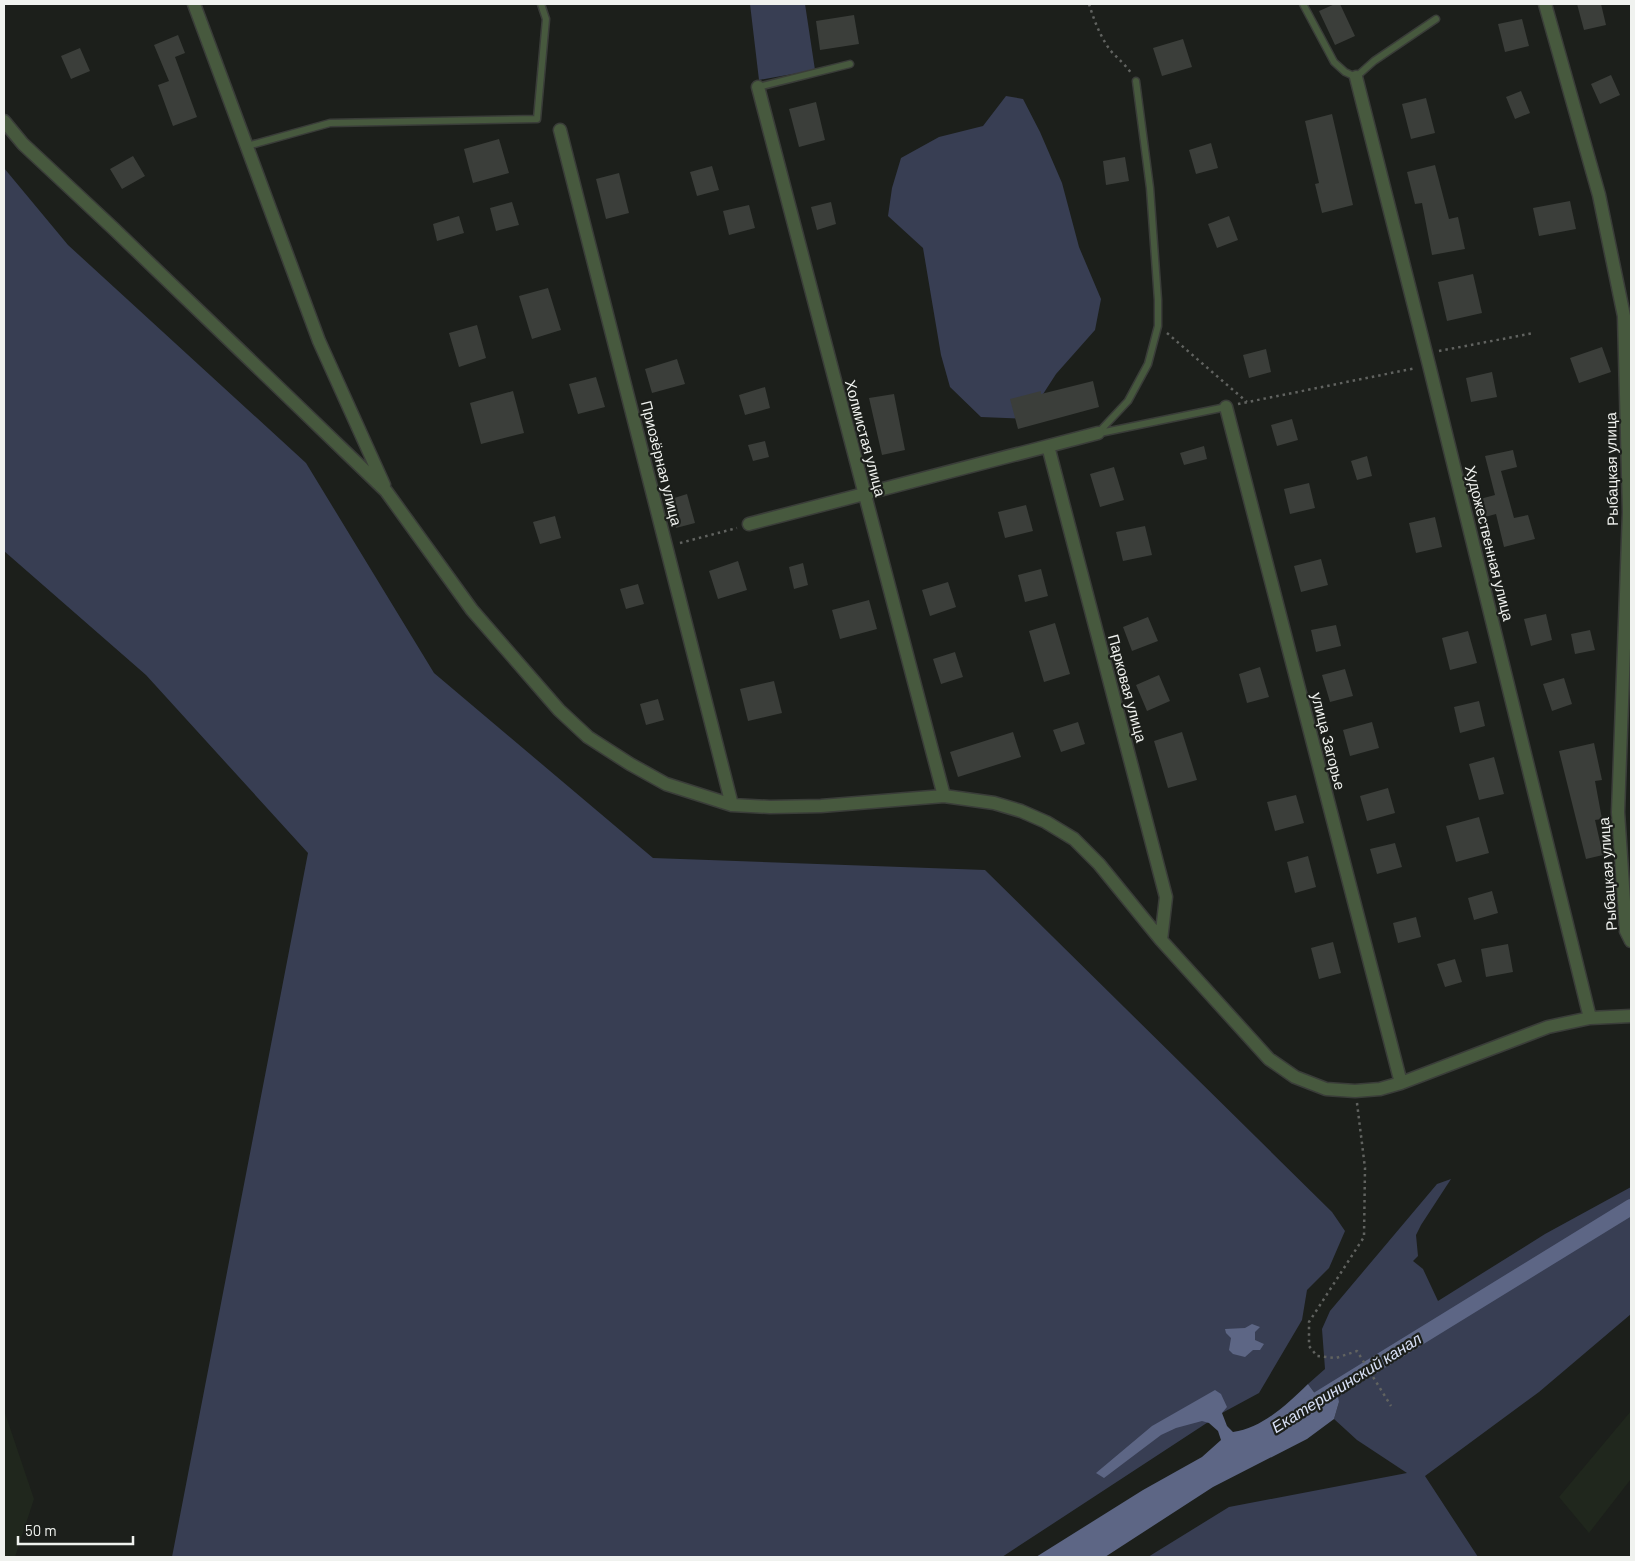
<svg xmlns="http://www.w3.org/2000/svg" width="1635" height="1561" viewBox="0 0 1635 1561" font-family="Barlow,sans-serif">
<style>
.built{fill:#20271d}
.green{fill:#383e53}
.water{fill:#5d6685}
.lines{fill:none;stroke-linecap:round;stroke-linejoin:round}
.canal{stroke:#5d6685;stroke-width:16}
.building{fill:#3b3e3a}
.lane-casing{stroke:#3a3d39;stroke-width:9}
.street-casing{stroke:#3a3d39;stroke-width:15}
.path{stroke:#616360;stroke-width:2.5;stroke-dasharray:2.5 4;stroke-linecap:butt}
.lane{stroke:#47593e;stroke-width:6}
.street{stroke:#47593e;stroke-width:12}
.labels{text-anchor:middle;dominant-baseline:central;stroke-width:4.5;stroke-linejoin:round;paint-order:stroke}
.street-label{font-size:15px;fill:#f0f2ef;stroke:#1c1f1b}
.water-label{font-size:16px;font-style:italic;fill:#d9e1f7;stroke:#1c1f1b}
</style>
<rect width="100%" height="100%" fill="#1c1f1b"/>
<path class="built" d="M4,1410L34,1499L15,1557H4Z
M1631,1411V1479L1589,1533L1559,1497Z"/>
<path class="green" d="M750,4H805L815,70L759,80Z
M1006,96L1023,99L1040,132L1062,183L1079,247L1101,299L1095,330L1056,374L1027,419L981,417L950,387L941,355L923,248L888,216L892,188L901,158L939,137L983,126Z
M4,168L68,245L306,463L434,673L653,858L985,870L1332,1212L1345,1231L1329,1268L1307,1290L1302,1320L1259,1393L1222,1413L1002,1557H172L308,853L146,675L4,551Z
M1451,1179L1421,1225L1416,1235L1418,1256L1413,1261L1423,1269L1438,1301L1545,1234L1631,1187V1314L1539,1392L1425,1476L1478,1557H1148L1229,1507L1407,1473L1357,1440L1334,1419L1339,1402L1319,1399L1308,1384L1325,1369L1322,1329L1330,1311L1437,1184Z"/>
<path class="water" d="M1252,1324L1260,1327L1255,1332V1340L1264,1344L1260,1350H1253L1245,1357L1233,1354L1229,1350L1231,1338L1226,1333L1225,1329L1245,1328Z
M1308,1384L1319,1399L1328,1400L1338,1397L1339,1402L1334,1419L1307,1439L1213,1487L1105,1557H1036L1143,1490L1202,1457L1221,1440L1218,1431L1209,1423L1202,1421L1176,1428L1161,1435L1104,1478L1096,1473L1152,1426L1215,1390L1221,1394L1227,1407L1222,1413L1227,1426L1233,1432C1263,1428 1287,1404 1308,1384Z"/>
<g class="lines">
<path class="canal" d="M1301,1410L1631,1207"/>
</g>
<path class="building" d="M1335,4H1340L1355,36L1335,45L1319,11Z
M1577,4H1601L1606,25L1584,30Z
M854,15L859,44L820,50L816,21Z
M1522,19L1529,46L1505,52L1498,24Z
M178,35L185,53L175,57L197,117L173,126L158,85L169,81L154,45Z
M1183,39L1192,67L1162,76L1153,48Z
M80,48L90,71L71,79L61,56Z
M1611,75L1620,95L1600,104L1591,84Z
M1521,91L1530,113L1515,119L1506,97Z
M1426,98L1435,133L1411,139L1402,104Z
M816,102L825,140L799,147L789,109Z
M1332,114L1353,205L1322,213L1315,184L1319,183L1305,121Z
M499,139L509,173L473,183L464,149Z
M1211,143L1218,168L1196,174L1189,150Z
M133,156L145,176L122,189L110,169Z
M1125,157L1129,181L1106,185L1103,161Z
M1435,165L1449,219L1458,217L1465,249L1432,255L1422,203L1415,204L1407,172Z
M712,166L719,190L697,196L690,172Z
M619,173L629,213L606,219L596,179Z
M1570,201L1576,229L1539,236L1533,208Z
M512,202L519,225L496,231L490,208Z
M831,202L836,224L817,230L811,207Z
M749,205L755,228L729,235L723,211Z
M459,216L464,233L437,241L433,224Z
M1229,216L1238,240L1217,248L1208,224Z
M1473,274L1482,313L1447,321L1438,282Z
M548,288L561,330L532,339L519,296Z
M477,325L486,358L459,367L449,333Z
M1602,347L1611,372L1579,383L1570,358Z
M1266,349L1271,372L1249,378L1243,355Z
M677,359L685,384L652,393L645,369Z
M1492,372L1497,397L1471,402L1466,378Z
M596,377L605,407L578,414L569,384Z
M1093,381L1099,407L1018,429L1010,399L1041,391V394Z
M765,387L770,408L745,415L739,395Z
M513,391L524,433L481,444L470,403Z
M894,394L905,450L882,455L869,398Z
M1292,419L1298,440L1277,446L1271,425Z
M765,441L769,457L753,461L748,445Z
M1204,446L1207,459L1184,465L1180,453Z
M1513,450L1517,467L1501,471L1514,518L1528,515L1535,539L1504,547L1496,514L1485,517L1480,499L1495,495L1485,456Z
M1367,456L1372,476L1357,480L1351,461Z
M1114,467L1124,500L1100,507L1090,474Z
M1309,483L1315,508L1290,514L1284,489Z
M687,494L695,523L676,528L668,500Z
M1026,505L1033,531L1005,538L998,512Z
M555,516L561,538L540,544L533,522Z
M1435,517L1442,547L1416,553L1409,523Z
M1145,526L1152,555L1123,561L1116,532Z
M1321,559L1328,585L1301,592L1294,566Z
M738,561L747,590L718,599L709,571Z
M803,563L808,585L794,589L789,567Z
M1041,569L1048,596L1025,602L1018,575Z
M948,582L956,607L930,616L922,590Z
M638,584L644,604L626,609L620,589Z
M869,600L877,629L840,639L832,610Z
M1546,614L1552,640L1531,646L1524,619Z
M1148,617L1158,641L1132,651L1123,627Z
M1055,623L1070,674L1044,682L1029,631Z
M1336,625L1341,646L1316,652L1311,630Z
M1590,630L1595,650L1575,654L1571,634Z
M1468,631L1477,663L1450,670L1442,638Z
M955,652L963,677L941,684L933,659Z
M1260,667L1269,697L1247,703L1239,674Z
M1345,669L1353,696L1330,702L1322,675Z
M1159,675L1170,701L1147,711L1136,685Z
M1564,678L1572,704L1552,711L1543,684Z
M774,681L782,713L748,721L740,689Z
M658,699L664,720L646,725L640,704Z
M1479,701L1485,726L1460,733L1454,707Z
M1078,722L1085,744L1061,752L1053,730Z
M1372,722L1379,748L1350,756L1343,730Z
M1013,732L1021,757L958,777L950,752Z
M1182,732L1197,780L1168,788L1154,741Z
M1594,743L1602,780L1595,781L1602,819L1595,820L1603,855L1586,859L1559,751Z
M1494,757L1504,794L1479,800L1469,764Z
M1388,788L1395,813L1367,821L1360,796Z
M1296,795L1304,823L1275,831L1267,802Z
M1479,817L1489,853L1456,862L1446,826Z
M1395,843L1402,867L1377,874L1370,849Z
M1308,856L1316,887L1295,893L1287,862Z
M1492,891L1498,913L1474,920L1468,898Z
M1416,917L1421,937L1398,943L1393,923Z
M1333,942L1341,973L1319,979L1311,948Z
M1508,944L1513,972L1486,977L1481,949Z
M1455,959L1462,982L1445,987L1437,964Z"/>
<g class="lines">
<g class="lane-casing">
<path id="lane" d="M1303,4L1334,62L1345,72L1356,77L1374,61L1436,19
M758,87L850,64
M247,146L330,123L537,119L546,19L541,4
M1098,433L1128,401L1148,364L1158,326V300L1150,188L1136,81
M1100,433L1226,407"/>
</g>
<g class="street-casing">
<path id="street" d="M194,4L319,341L384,485
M1545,4L1599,195L1624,316L1629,512L1618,812L1626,931L1631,941
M1356,77L1429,365L1590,1018
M758,87L944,796
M4,121L23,144L114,229L386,491L472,610L559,710L588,737L630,764L666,784L732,805L770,807L821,806L944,796L994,803L1021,811L1046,822L1074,839L1099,864L1161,940L1269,1059L1295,1077L1326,1089L1355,1091L1380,1089L1401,1083L1548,1027L1590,1018L1631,1016
M560,130L732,805
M1226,407L1401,1083
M1048,446L1166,897L1161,940
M749,524L1098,433"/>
</g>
<path class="path" d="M1089,4C1094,20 1100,36 1110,50C1117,58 1125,64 1131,73
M1167,333L1247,402
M1439,351L1534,333
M1238,404L1416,368
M680,543L737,528
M1357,1103L1365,1168L1364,1237L1309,1322V1346L1317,1356L1336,1358L1357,1351L1391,1406"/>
<use href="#lane" class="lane"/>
<use href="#street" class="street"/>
</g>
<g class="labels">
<g class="street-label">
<text transform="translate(866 438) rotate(75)">Холмистая улица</text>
<text transform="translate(662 463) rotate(76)">Приозёрная улица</text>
<text transform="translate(1611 469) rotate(-91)">Рыбацкая улица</text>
<text transform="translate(1490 543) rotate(76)">Художественная улица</text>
<text transform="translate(1128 688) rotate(75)">Парковая улица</text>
<text transform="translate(1329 741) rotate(76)">улица Загорье</text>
<text transform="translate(1607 874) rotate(-94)">Рыбацкая улица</text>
</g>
<g class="water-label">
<text transform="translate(1346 1382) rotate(-32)">Екатерининский канал</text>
</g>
</g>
<rect width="1635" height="1561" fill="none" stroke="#f0f2ef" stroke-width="10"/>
<path d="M18 1536v8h115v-8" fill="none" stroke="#f0f2ef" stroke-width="2.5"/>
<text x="25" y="1536" font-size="15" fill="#f0f2ef" stroke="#1c1f1b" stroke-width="4" paint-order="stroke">50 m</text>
</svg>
